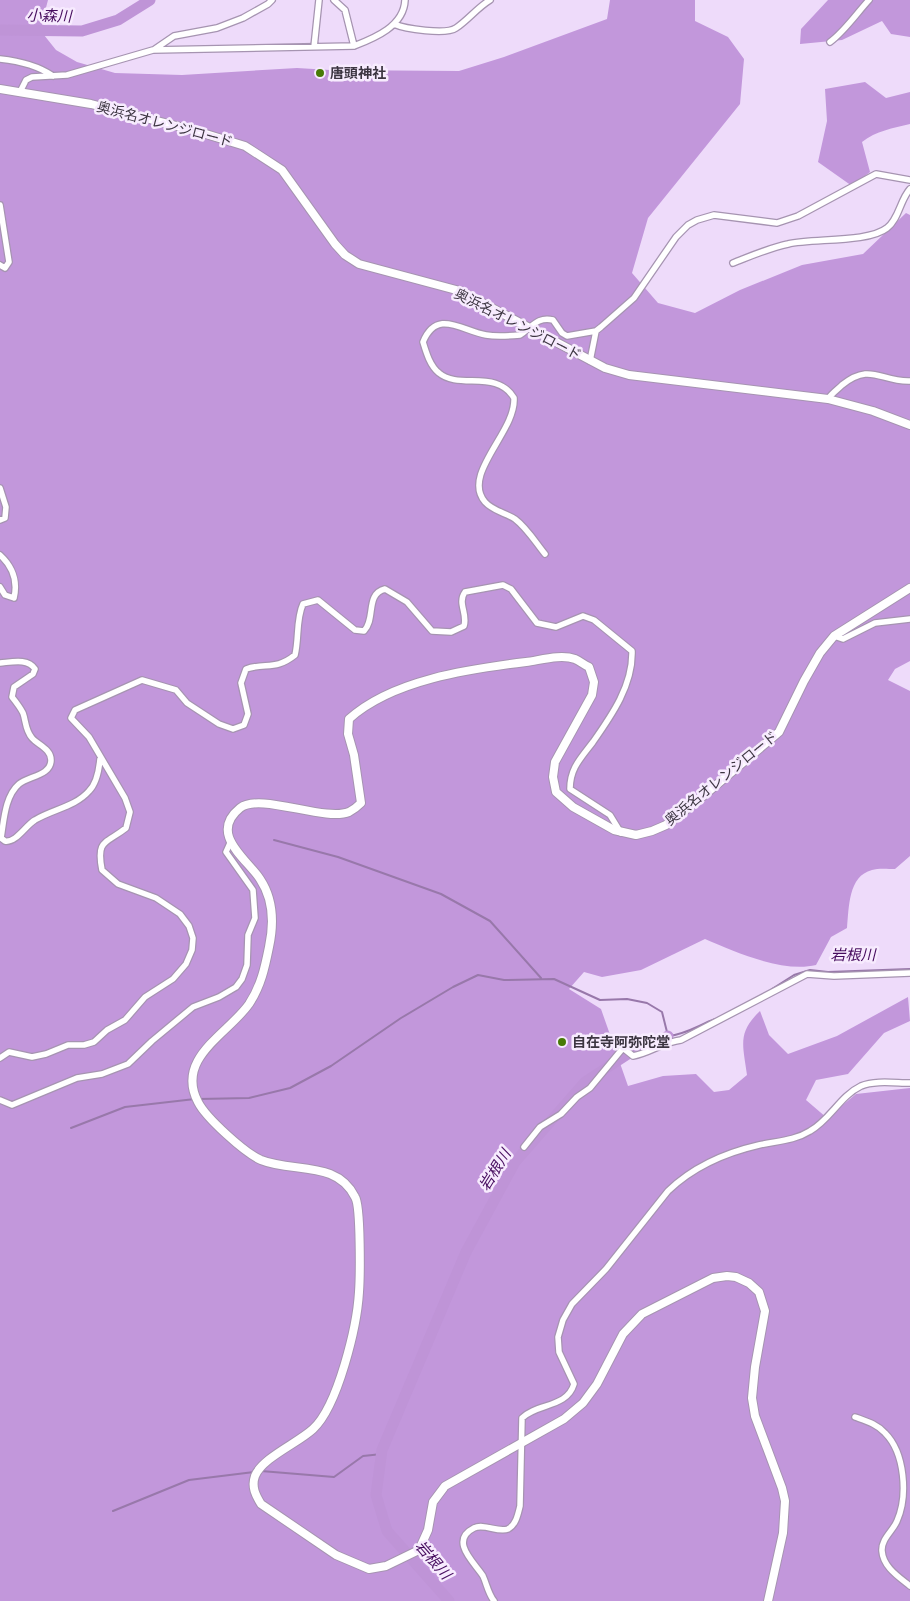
<svg xmlns="http://www.w3.org/2000/svg" width="910" height="1601" viewBox="0 0 910 1601" font-family="'DejaVu Sans','Noto Sans JP',sans-serif">
<style>
.forest{fill:#c297db}
.lines{fill:none;stroke-linecap:round;stroke-linejoin:round}
.stream{stroke:#9878aa;stroke-width:2}
.river{stroke:#bf94d7;stroke-width:11}
.minor-casing{stroke:#a694b1;stroke-width:8}
.tertiary-casing{stroke:#a694b1;stroke-width:10}
.minor{stroke:#fff;stroke-width:5.5}
.tertiary{stroke:#fff;stroke-width:8}
.poi-dot{fill:#477a06;stroke:#f7ebfe;stroke-width:2}
.labels{text-anchor:middle;dominant-baseline:central;stroke-width:5;stroke-linejoin:round;paint-order:stroke}
.poi-label{font-size:14px;font-weight:bold;fill:#3c3541;stroke:#f7ebfe;text-anchor:start}
.street-label{font-size:14px;fill:#3c3541;stroke:#f7ebfe}
.water-label{font-size:15px;font-style:italic;fill:#460c5e;stroke:#f7ebfe}
</style>
<rect width="100%" height="100%" fill="#eedbfa"/>
<path class="forest" d="M0,0H48L42,23L44,35L56,50L77,62L115,73L182,75L297,68L330,70L459,71L504,57L607,19L610,0H695V21L728,37L744,59L740,104L648,218L632,273L658,303L695,313L740,290L802,265L863,254L906,213L910,215V661L895,669L888,680L910,691V856L895,869C888,869 878,868 872,870C848,876 849,908 847,928L831,937L816,965C783,973 735,952 705,939L641,970L602,977L584,972L569,989L601,1009L628,1086L663,1076L696,1074L714,1092L729,1090L747,1075C743,1045 737,1033 760,1011L769,1035L788,1054L837,1036L908,997L910,1021L884,1033L848,1074L816,1080L806,1100L827,1118L856,1094L910,1088V1601H0Z
M828,0H910V37L891,34L882,21L842,40L800,44L801,29Z
M865,82L886,98L910,92V124C893,128 876,131 862,142L870,172L852,186L818,162L827,121L825,89Z"/>
<g class="lines">
<path class="stream" d="M274,840L338,857L441,894L490,921L541,978
M772,989L794,975L810,970L828,972L910,969
M199,1099L249,1098L290,1088L331,1066L401,1018L453,987L478,975L504,980L554,979L600,1000L627,999L647,1003L662,1012L668,1036C684,1035 699,1025 715,1019
M71,1128L125,1107L195,1099
M261,1471L334,1477L363,1456L382,1454
M113,1511L189,1480L254,1472"/>
<path class="river" d="M0,30L82,31L118,20L150,0
M449,1601L387,1531L376,1495L382,1450L466,1252L515,1162L585,1082L631,1052L646,1049L668,1036"/>
<g class="minor-casing">
<path id="minor" d="M334,0L345,10L354,46
M394,24C405,29 446,35 456,28C468,20 477,8 490,0
M830,42C844,32 857,13 869,0
M314,47L319,0
M155,49L174,36L217,28L243,18L268,4L272,0
M0,59C19,61 37,65 53,76
M21,90L26,80L32,77L67,75L153,50L354,46C375,38 404,26 405,0
M0,205L9,262L5,268L0,265
M733,263C751,256 769,248 788,244C813,238 868,243 887,228C899,219 900,200 910,189
M590,361L596,331
M828,399C832,393 837,390 842,385C871,362 880,382 910,381
M0,488L6,507L5,518L0,520
M545,554C536,543 527,528 515,519C506,513 493,511 485,502C461,474 516,432 514,398C497,369 459,390 439,373C430,366 426,352 423,342C437,308 462,331 486,335C497,337 509,336 520,335C532,327 538,316 553,320L562,333L567,336L596,331L601,327L634,298L676,237L688,225L697,220L714,215L777,223L798,216L876,174L910,180
M0,555C12,566 18,581 14,598L5,595L0,587
M834,636L843,639L875,623L910,619
M0,663C12,662 28,658 35,669L33,674L14,687L12,697C16,702 20,707 23,713C26,721 25,730 32,738C38,745 51,749 51,760C51,776 28,776 19,784C5,796 4,820 1,838L5,841C16,843 26,825 35,820C53,809 75,807 89,791C97,783 99,770 100,759
M0,1058L9,1052L32,1057L46,1054L68,1045H84L94,1042L107,1030L125,1020L145,997L173,979L186,964L192,950L193,938L189,926L180,914L156,898L118,884L102,870C96,839 106,844 126,828L130,812L125,798L89,737L71,718L75,710L142,680L176,690L187,703L219,724L233,729L244,725L248,714L241,683L246,669C266,662 275,671 295,655C299,639 296,619 303,604L318,600L355,630L364,631C376,619 365,594 385,589L407,602L432,631L451,632L464,626C468,614 457,603 465,592L503,585L511,589L537,623L556,627L583,616L594,620L632,651C633,685 612,715 593,742C581,758 570,768 570,789L610,815L621,833
M0,1100L12,1105L77,1078L102,1074L128,1064L152,1041L193,1007L219,997L236,987L242,979L247,965L248,935L255,918L253,890L226,852L230,843
M524,1147L540,1127L561,1114L577,1097L590,1088L623,1048L633,1056C650,1053 663,1042 681,1040L807,974L834,976L910,973
M855,1417C866,1421 877,1424 885,1433C905,1453 908,1496 897,1521C893,1531 881,1539 882,1551C883,1567 899,1577 910,1586
M494,1601C488,1593 487,1585 483,1576C476,1564 448,1541 474,1528C484,1523 498,1533 508,1529C516,1525 518,1514 520,1506L522,1418C537,1403 567,1408 574,1384L559,1352L558,1337L563,1320L572,1304L606,1269L668,1191C694,1166 724,1153 759,1145C776,1141 794,1141 810,1131C830,1120 840,1096 861,1086C875,1080 895,1083 910,1083"/>
</g>
<g class="tertiary-casing">
<path id="tertiary" d="M0,89L91,104L196,131L245,146L282,170L335,244L345,255L359,264L460,291L605,368L629,375L828,399L873,411L910,425
M768,1601L783,1533L785,1501L782,1488L755,1416L752,1398L755,1367L765,1311L759,1292L749,1283L736,1277L727,1276L713,1278L642,1314L623,1334L597,1384L583,1403L564,1419L445,1486L433,1502L428,1530L419,1550L386,1566L369,1569L336,1555L261,1504C256,1496 251,1487 255,1476C262,1458 298,1443 313,1429C338,1406 357,1326 359,1292C360,1278 361,1206 355,1197C337,1160 293,1173 261,1160C245,1153 206,1118 198,1102C175,1058 228,1034 249,1004C261,986 265,967 269,947C274,924 274,900 260,879C247,859 208,834 240,808C260,792 324,822 349,812C353,810 358,806 361,803L354,755L348,734L349,719C392,680 469,669 526,662C541,660 561,654 575,659C580,661 584,665 589,667L594,682L592,695L555,762L553,777L556,792L573,807L614,830L636,835L652,831L666,825L708,792L779,732L804,681L820,653L834,636L910,588"/>
</g>
<use href="#minor" class="minor"/>
<use href="#tertiary" class="tertiary"/>
</g>
<g class="poi-dot">
<circle cx="320" cy="73" r="5"/>
<circle cx="562" cy="1042" r="5"/>
</g>
<g class="labels">
<g class="poi-label">
<text x="330" y="73">唐頭神社</text>
<text x="572" y="1042">自在寺阿弥陀堂</text>
</g>
<g class="street-label">
<text transform="translate(165 124) rotate(15)">奥浜名オレンジロード</text>
<text transform="translate(518 324) rotate(27)">奥浜名オレンジロード</text>
<text transform="translate(721 778) rotate(-39)">奥浜名オレンジロード</text>
</g>
<g class="water-label">
<text transform="translate(49 16) rotate(1)">小森川</text>
<text x="853" y="955">岩根川</text>
<text transform="translate(495 1170) rotate(-58)">岩根川</text>
<text transform="translate(433 1560) rotate(49)">岩根川</text>
</g>
</g>
</svg>
